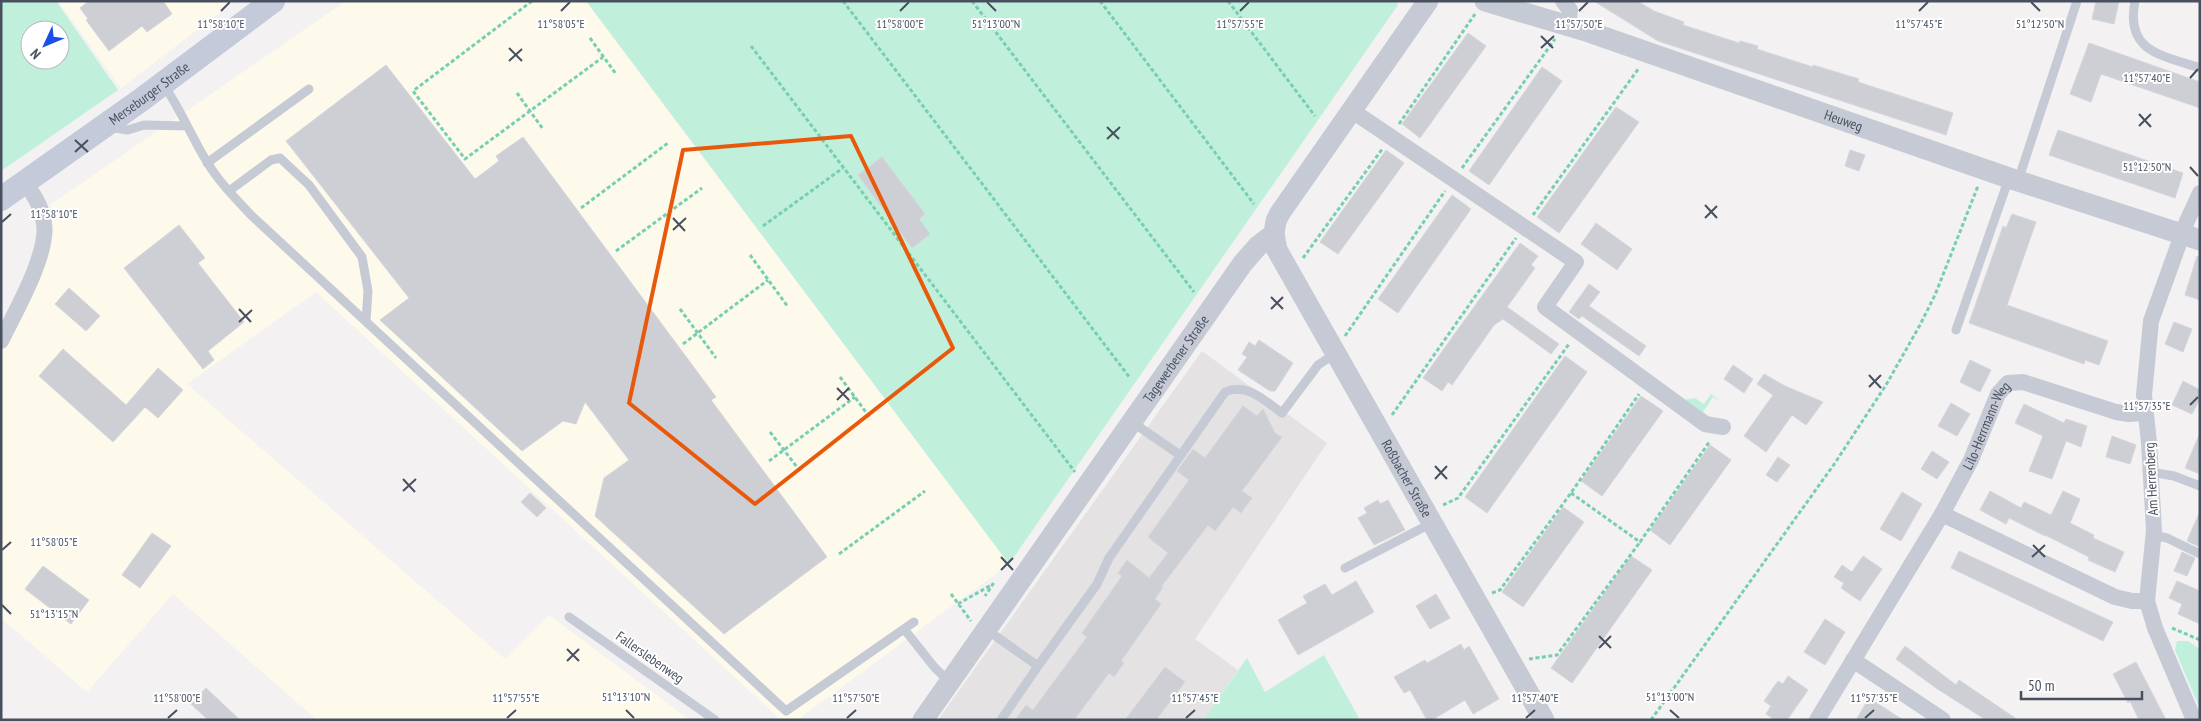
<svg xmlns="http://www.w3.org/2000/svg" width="2201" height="721" viewBox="0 0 2201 721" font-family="'PT Sans Narrow',sans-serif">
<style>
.commercial{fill:#fdfaec}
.education{fill:#e4e2e3}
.green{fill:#c0f0db;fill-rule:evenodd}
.building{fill:#cdcfd5;stroke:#d5d6dc}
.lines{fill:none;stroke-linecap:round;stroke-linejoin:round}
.path{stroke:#77cfb2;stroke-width:3;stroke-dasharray:4 2.5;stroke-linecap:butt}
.service{stroke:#c5cad5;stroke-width:9}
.minor{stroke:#c5cad5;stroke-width:16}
.tertiary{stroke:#c5cad5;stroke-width:21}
.secondary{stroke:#c4cad9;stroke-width:24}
.marked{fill:none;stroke:#e8590c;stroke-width:4;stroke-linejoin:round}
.ticks{fill:none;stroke:#48505f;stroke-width:2}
.labels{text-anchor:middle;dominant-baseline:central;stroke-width:4;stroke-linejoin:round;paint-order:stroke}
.street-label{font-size:14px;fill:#48505f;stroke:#fff}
.ticks-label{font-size:12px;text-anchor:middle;fill:#48505f;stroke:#fff;stroke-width:4;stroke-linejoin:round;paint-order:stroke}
</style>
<rect width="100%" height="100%" fill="#f3f1f1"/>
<path class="commercial" d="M58,1H235L121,88Z
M346,1H586L1009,564L797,720H781L316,292L187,384L505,659L549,615L690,720H317L173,594L87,692L1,618V352L45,258L53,232L50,205Z"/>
<path class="education" d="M1202,351L1327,443L1195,639L1238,670L1203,720H938Z"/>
<path class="green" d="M1,1H56L118,90L1,171ZM30,30H60V60H30Z
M586,1H1396L1398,5L1009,564Z
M1711,394L1721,402L1713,397L1703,412L1710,417L1706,418L1683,400L1695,398L1704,404Z
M2177,641H2188L2200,649V709L2175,650Z
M1324,655L1360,720H1203L1247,658L1265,692Z"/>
<path class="building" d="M89,1H163L172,14L147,32L142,26L109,51L86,20L88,19L80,8Z
M1594,1H1637L1654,11L1684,22L1683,25L1739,43L1740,41L1758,46L1757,49L1813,67V65L1859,79L1858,82L1953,113L1946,135L1658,41Z
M2096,1H2119L2114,24L2092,19Z
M1468,33L1486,46L1420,138L1402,124Z
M2089,43L2200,82V108L2101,74L2091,102L2070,94Z
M386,65L475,179L499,161L496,156L523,137L716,397L711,400L827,557L724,634L595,516L604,478L629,460L585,402L576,424L563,421L522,451L380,320L409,298L286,141Z
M1542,67L1562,81L1489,185L1469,171Z
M1616,107L1639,122L1559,233L1537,217Z
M2058,130L2183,173L2175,198L2049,155Z
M1386,150L1404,163L1338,254L1320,242Z
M1850,150L1865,155L1859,171L1845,166Z
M882,157L925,214L919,219L930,234L912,248L858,175Z
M1452,195L1471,209L1398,313L1378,299Z
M2012,214L2036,222L2007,305L2108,341L2099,365L2085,360L2084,364L1969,323L2003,226L2006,228Z
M1596,223L1632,249L1617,270L1581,244Z
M179,225L205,258L198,263L244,322L208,351L214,360L203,369L124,268Z
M1520,243L1538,256L1531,265L1535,268L1507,307L1559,344L1551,354L1503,319L1494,325L1452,385L1448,382L1442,391L1423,378Z
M2197,256L2200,257V300L2185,295Z
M1589,284L1600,292L1589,306L1646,346L1639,356L1582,316L1579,319L1569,312Z
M69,288L100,316L86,331L55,304Z
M2174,322L2192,329L2183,352L2165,344Z
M1259,340L1293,363L1275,391H1270L1238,370L1247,357L1242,354L1249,342L1255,346Z
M63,349L126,405L158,368L183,390L158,418L145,407L113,442L39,376Z
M1565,356L1587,372L1487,513L1465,497Z
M1970,360L1991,370L1980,392L1960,382Z
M1733,365L1753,379L1744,393L1724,379Z
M1764,374L1785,386L1823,402L1806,425L1792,415L1766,452L1744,436L1773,395L1757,384Z
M2183,381L2200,390V399L2192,414L2172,405Z
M1641,396L1663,411L1602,496L1581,481Z
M1951,403L1970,414L1957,436L1938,426Z
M2024,404L2064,423L2066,419L2087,426L2081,447L2066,441L2052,479L2029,471L2043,436L2015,423Z
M1243,406L1257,416L1263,409L1275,433L1282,437L1242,491L1252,498L1241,513L1233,507L1215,531L1208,525L1161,587H1163L1155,599L1161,604L1121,661L1124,663L1114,677L1109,673L1074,720H1015L1026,705L1033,710L1087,637L1082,633L1122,576L1118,573L1127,560L1149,578L1168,553L1148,537L1189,480L1177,471L1193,449L1205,458Z
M2200,433V474L2185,468Z
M2112,436L2136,445L2130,464L2106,457Z
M1710,445L1731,460L1670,545L1650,530Z
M1932,451L1949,462L1937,479L1921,469Z
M1778,457L1790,465L1777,482L1766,475Z
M1990,491L2021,508L2024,502L2051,515L2063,491L2080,499L2070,523L2094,535L2093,538L2124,552L2115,572L2088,560L2089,557L2045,535V536L2009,518L2006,524L1980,510Z
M1902,492L1922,504L1901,541L1880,529Z
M530,493L546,508L537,517L521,502Z
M1378,500L1380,504L1388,500L1405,530L1374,545L1358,518L1367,513L1364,508Z
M1563,507L1584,522L1523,607L1502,592Z
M2200,511V547L2187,541Z
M152,533L171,546L140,588L122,575Z
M1959,551L2113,622L2103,641L1951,568Z
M2182,552L2195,558L2187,576L2174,571Z
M1631,556L1652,570L1572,683L1551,668Z
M1863,556L1882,569L1860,601L1841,588L1844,583L1834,577L1842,565L1852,572Z
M43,566L89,600L71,624L25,589Z
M1356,581L1374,612L1298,655L1278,620L1307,603L1303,596L1325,584L1332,595Z
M2177,581L2200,591V624L2178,614L2182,604L2169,598Z
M1436,594L1450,618L1430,629L1416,606Z
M1825,619L1845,632L1825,665L1804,652Z
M1461,644L1464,650L1469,646L1499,699L1473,714L1465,700L1432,720H1427L1410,690L1404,693L1394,677L1425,660L1427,663Z
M1905,646L1956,685L1959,680L2018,720H1986L1936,688L1896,659Z
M2136,662L2166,720H2139L2130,701L2128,703L2113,674Z
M1165,667L1185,682L1156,720H1125Z
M1788,676L1808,690L1787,720H1775L1766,714L1771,706L1764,701L1778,681L1783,684Z
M206,688L240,720H208L191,704Z
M1869,698L1903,720H1856Z"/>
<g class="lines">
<path class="path" d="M532,1L413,91L465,159L603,57
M843,1L1130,378
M972,1L1194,292
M1100,1L1254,204
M1228,1L1315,116
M590,38L616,74
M751,46L1075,472
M517,93L543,129
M1399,124L1475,14
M1462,168L1555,39
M581,208L668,143
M1533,215L1639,68
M763,226L843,168
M616,251L702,188
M750,255L788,307
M1303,258L1383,148
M680,309L716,358
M1345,336L1445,191
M683,344L768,280
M840,377L871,419
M1392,415L1516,238
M770,432L800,471
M769,461L855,397
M1571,493L1640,542L1710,441
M1443,505L1458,498L1569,344
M839,554L925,491
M1492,593L1500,590L1571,493L1639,394
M951,594L971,621
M958,604L993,584L985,596
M2172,628L2200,640
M1529,659L1557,655L1640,542
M1651,720L1835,463L1886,385L1920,325L1935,295L1978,186"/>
<path class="service" d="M2135,1C2125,52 2161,55 2200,68
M163,84C180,108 191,136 207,162C219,182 236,199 252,216L786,711L904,629
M109,127L128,130L144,125L187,126
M207,163L309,89
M2018,181L2077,1
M229,191L271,160L280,158L309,185L362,257L368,291L366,321
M1956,330L2009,178
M1132,422L1180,455
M2151,472L2174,476L2200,486
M2153,535L2167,538L2200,554
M1345,568L1432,523
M569,617L715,720
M914,622L904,629L935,668L950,682
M987,630L1038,666L1001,720
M1038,666L1097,584L1109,558L1225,392C1247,382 1265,401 1282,413L1318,365L1336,353"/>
<g class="minor">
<path d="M1563,1L1570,10L1568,26"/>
<path d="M1351,110L1576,262L1545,307L1705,424L1723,427"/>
<path d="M1,341C15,312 49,254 44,223C42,207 34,194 24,182"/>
<path d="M1942,514L2115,597L2132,601H2147"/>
<path d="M1853,660L1943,720"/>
<path id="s1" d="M1817,720L1942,514L1971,460L1998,394L2008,383L2023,382L2116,412L2129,414L2145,413"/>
<path d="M2194,720L2155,628L2147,601L2154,530L2149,443L2144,395L2151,321L2187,221L2200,193"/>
</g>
<g class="tertiary">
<path id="s2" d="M1485,1L1589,32L2009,178L2200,240"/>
<path id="s3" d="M1274,234L1277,250L1544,720"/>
<path id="s4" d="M923,720L1243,263L1258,246L1274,234L1276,221L1280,213L1428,1"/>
</g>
<path class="secondary" id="s5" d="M1,199L141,100L273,1"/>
</g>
<path class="marked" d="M851,136L953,348L755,504L629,403L683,150Z"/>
<path class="ticks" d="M987,2L996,11M2031,2L2040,11M221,11L230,2M561,11L570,2M900,11L909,2M1240,11L1249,2M1579,11L1588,2M1919,11L1928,2M1541,36L1553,48M509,48L522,61M1541,48L1554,36M509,61L522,49M2190,78L2198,69M2139,114L2151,127M2139,126L2151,114M1107,127L1119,139M1107,139L1120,127M75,140L88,152M75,152L88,140M2190,167L2198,176M1705,205L1717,218M673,218L685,231M1705,218L1717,206M2,222L11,214M673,230L686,218M1271,297L1283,309M239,309L251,322M1271,309L1283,297M239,322L252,310M1869,375L1881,388M1869,387L1881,375M837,388L849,400M837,400L849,388M2190,405L2198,397M1435,466L1447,479M403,479L415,492M1435,479L1447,466M403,491L416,479M2033,545L2045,557M2,550L11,542M1001,557L1013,570M2032,557L2045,545M1001,570L1013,558M2,605L11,614M1599,636L1611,648M1599,648L1611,636M567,649L579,661M567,661L579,649M626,710L634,718M1670,710L1679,718M168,718L177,710M507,718L516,710M847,718L856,710M1186,718L1195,710M1526,718L1535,710M1865,718L1874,710"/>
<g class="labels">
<g class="street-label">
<text stroke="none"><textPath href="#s5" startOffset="182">Merseburger Straße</textPath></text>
<text stroke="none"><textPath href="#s2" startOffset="378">Heuweg</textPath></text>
<text stroke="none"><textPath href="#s4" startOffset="441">Tagewerbener Straße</textPath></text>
<text stroke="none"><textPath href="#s1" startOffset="340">Lilo-Herrmann-Weg</textPath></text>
<text stroke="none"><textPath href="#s3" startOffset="279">Roßbacher Straße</textPath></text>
<text transform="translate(2151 479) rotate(-93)">Am Herrenberg</text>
<text transform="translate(650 657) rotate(35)">Fallerslebenweg</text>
</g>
</g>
<g class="ticks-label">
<text x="221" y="28">11°58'10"E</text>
<text x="561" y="28">11°58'05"E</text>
<text x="900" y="28">11°58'00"E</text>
<text x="1240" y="28">11°57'55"E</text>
<text x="1579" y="28">11°57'50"E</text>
<text x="1919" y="28">11°57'45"E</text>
<text x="996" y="28">51°13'00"N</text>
<text x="2040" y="28">51°12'50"N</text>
<text x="2147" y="82">11°57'40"E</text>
<text x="2147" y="171">51°12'50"N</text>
<text x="54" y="218">11°58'10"E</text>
<text x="2147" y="410">11°57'35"E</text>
<text x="54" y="546">11°58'05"E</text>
<text x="54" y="618">51°13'15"N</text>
<text x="626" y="701">51°13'10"N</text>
<text x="1670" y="701">51°13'00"N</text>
<text x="177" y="702">11°58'00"E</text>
<text x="516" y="702">11°57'55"E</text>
<text x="856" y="702">11°57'50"E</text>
<text x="1195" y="702">11°57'45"E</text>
<text x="1535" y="702">11°57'40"E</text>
<text x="1874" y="702">11°57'35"E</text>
</g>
<rect width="2201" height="721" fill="none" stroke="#48505f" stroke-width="5"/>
<g transform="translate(45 45) rotate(226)"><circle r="24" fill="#ffffff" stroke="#b6b9bf"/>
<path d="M0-4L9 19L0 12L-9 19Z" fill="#174fe7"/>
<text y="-8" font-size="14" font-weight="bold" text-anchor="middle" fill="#48505f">N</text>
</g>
<path d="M2021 691v8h121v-8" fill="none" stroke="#48505f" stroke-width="2.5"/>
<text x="2028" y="691" font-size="15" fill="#48505f" stroke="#ffffff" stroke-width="4" paint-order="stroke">50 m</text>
</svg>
